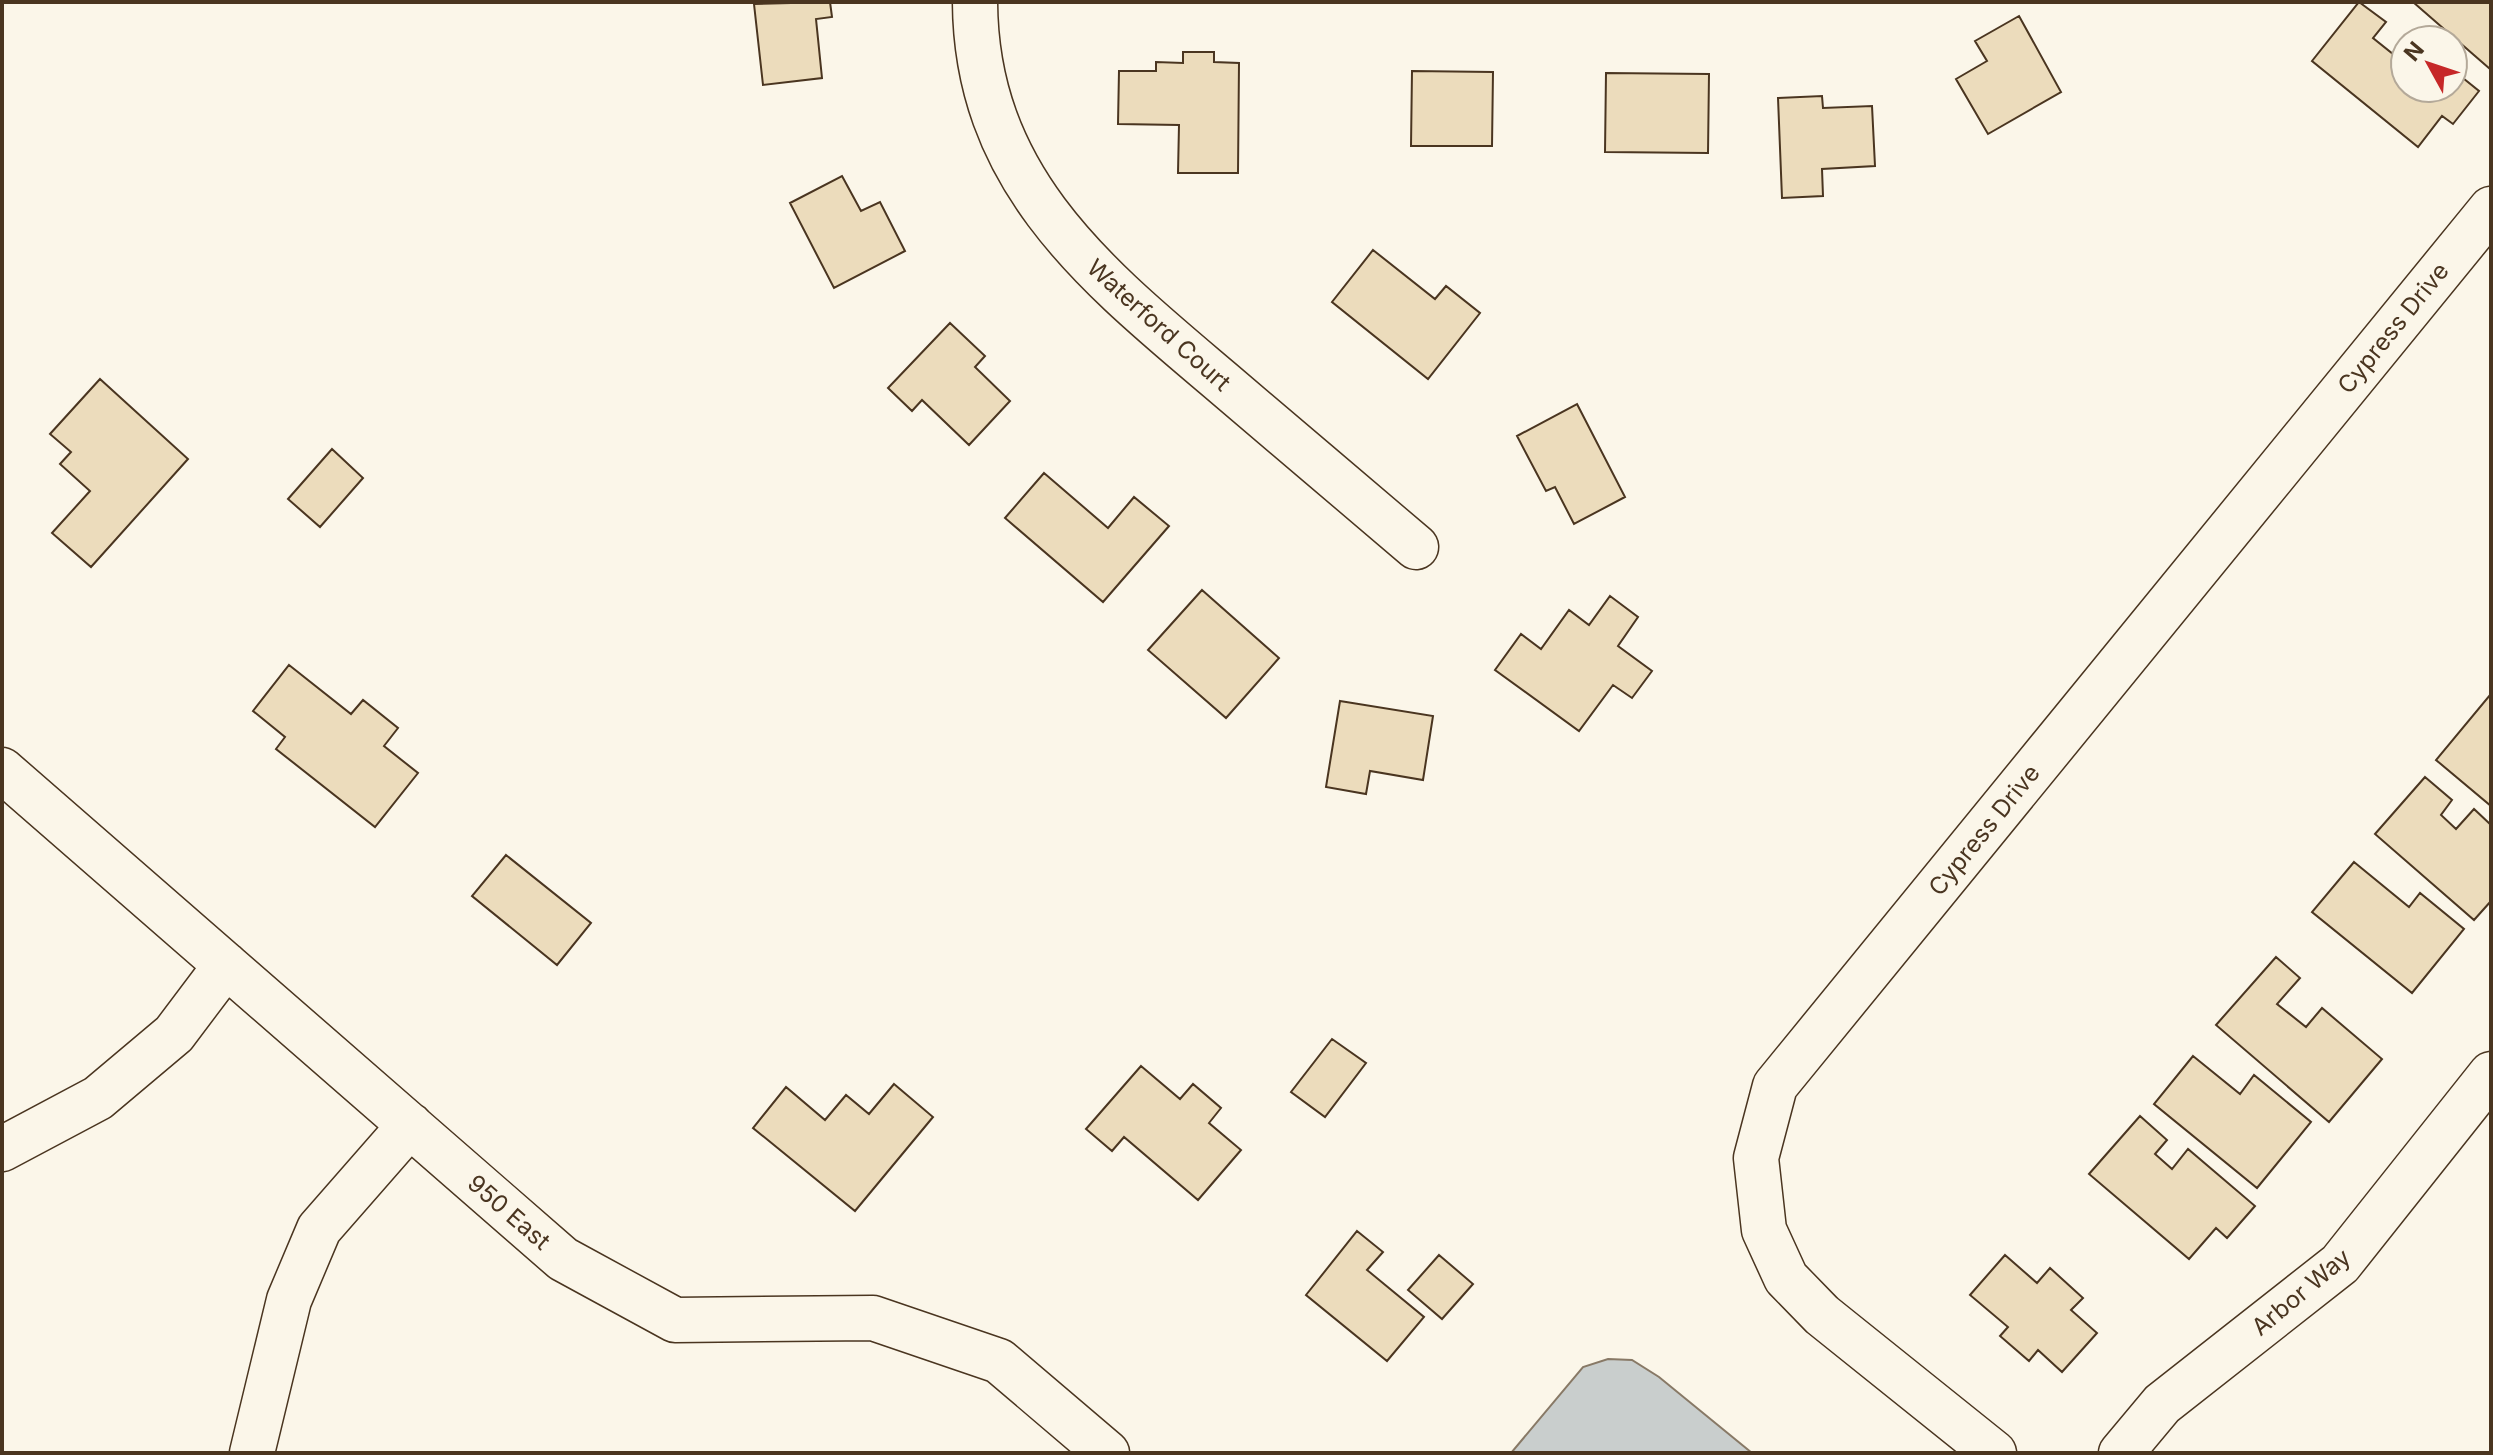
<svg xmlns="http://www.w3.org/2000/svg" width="2493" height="1455" viewBox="0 0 2493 1455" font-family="Inter,sans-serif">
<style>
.water{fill:#c9cecd;stroke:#887966;stroke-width:2}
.building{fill:#ecdcbc;stroke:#4a3520;stroke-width:2}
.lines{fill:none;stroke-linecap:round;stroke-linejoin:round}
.minor-casing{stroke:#4a3520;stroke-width:47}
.minor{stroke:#fbf6e9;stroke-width:44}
.labels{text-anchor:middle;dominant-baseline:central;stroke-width:6;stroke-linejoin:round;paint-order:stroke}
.street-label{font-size:24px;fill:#4a3520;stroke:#fbf6e9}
</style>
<rect width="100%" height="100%" fill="#fbf6e9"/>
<path class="water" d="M1608,1359L1632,1360L1659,1377L1752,1453H1511L1583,1367Z"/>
<path class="building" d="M830,2L832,17L816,19L822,78L763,85L754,4Z
M2359,2L2386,22L2373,38L2393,54L2409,34L2416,40H2405V88H2453V70L2479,91L2453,124L2442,116L2418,147L2312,61Z
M2413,2H2491V69H2490Z
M2019,16L2061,92L1988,134L1956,79L1987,61L1975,41Z
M1183,52H1214V62L1239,63L1238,173H1178L1179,125L1118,124L1119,71H1156V62L1183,63Z
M1412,71L1493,72L1492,146H1411Z
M1606,73L1709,74L1708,153L1605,152Z
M1822,96L1823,108L1872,106L1875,166L1822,169L1823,196L1782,198L1778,98Z
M842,176L861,211L880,202L905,251L834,288L790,203Z
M1373,250L1435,299L1446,286L1480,313L1428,379L1332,302Z
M950,323L985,356L975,367L1010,401L969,445L922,400L912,411L888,388Z
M100,379L188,459L91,567L52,533L90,491L60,464L71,452L50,434Z
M1577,404L1625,497L1574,524L1555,487L1546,491L1517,436Z
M332,449L363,478L320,527L288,499Z
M1044,473L1108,528L1134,497L1169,526L1103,602L1005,518Z
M1202,590L1279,658L1226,718L1148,650Z
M1610,596L1638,617L1618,646L1652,671L1632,698L1613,685L1579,731L1495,670L1521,634L1541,649L1569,610L1589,625Z
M289,665L351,714L363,700L398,728L384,746L418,773L375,827L276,749L285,737L253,711Z
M2490,695H2491V806L2436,760Z
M1340,701L1433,716L1423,780L1370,771L1366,794L1326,787Z
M2425,777L2452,800L2441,815L2456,829L2474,809L2491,825V901L2474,920L2375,834Z
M506,855L591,923L557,965L472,896Z
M2354,862L2409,907L2420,893L2464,929L2412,993L2312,912Z
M2276,957L2300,978L2277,1004L2306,1027L2322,1008L2382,1059L2329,1122L2216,1025Z
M1332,1039L1366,1063L1325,1117L1291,1092Z
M2193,1056L2240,1094L2254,1075L2311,1122L2257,1188L2154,1104Z
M1141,1066L1180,1099L1193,1084L1221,1108L1209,1123L1241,1150L1198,1200L1124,1137L1112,1151L1086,1129Z
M894,1084L933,1117L855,1211L753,1128L786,1087L825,1120L846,1095L869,1114Z
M2140,1116L2167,1140L2155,1154L2172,1169L2188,1149L2255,1206L2227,1238L2216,1228L2189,1259L2089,1174Z
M1357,1231L1383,1252L1367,1270L1424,1317L1387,1361L1306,1295Z
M1439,1255L1473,1284L1442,1319L1408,1290Z
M2005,1255L2037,1283L2050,1268L2083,1298L2071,1310L2097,1333L2062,1372L2038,1350L2029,1361L2000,1336L2008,1327L1970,1295Z"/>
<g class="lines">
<g class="minor-casing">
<path id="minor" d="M975,2C976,181 1097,276 1222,382C1287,437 1351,492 1416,547
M2,770L563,1259L675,1320L873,1318L999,1361L1107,1453
M2,1149L98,1098L174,1034L226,965
M252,1453L289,1300L319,1229L410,1125
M1994,1453L1822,1315L1786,1278L1764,1230L1756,1158L1775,1086L2491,209
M2121,1453L2162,1404L2340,1264L2491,1074"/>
</g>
<use href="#minor" class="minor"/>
</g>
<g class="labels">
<g class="street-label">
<text transform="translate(1159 325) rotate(42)">Waterford Court</text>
<text transform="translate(2393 328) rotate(-51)">Cypress Drive</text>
<text transform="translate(1984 830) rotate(-51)">Cypress Drive</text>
<text transform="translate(509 1212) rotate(41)">950 East</text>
<text transform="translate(2301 1292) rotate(-40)">Arbor Way</text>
</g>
</g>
<rect width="2493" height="1455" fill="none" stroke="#4a3520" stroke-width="8"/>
<g transform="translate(2429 64) rotate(310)"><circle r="38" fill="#fbf6e9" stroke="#b4a999" stroke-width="2"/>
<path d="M0-6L14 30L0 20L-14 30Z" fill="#c62828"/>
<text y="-12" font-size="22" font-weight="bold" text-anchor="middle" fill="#4a3520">N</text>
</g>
</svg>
